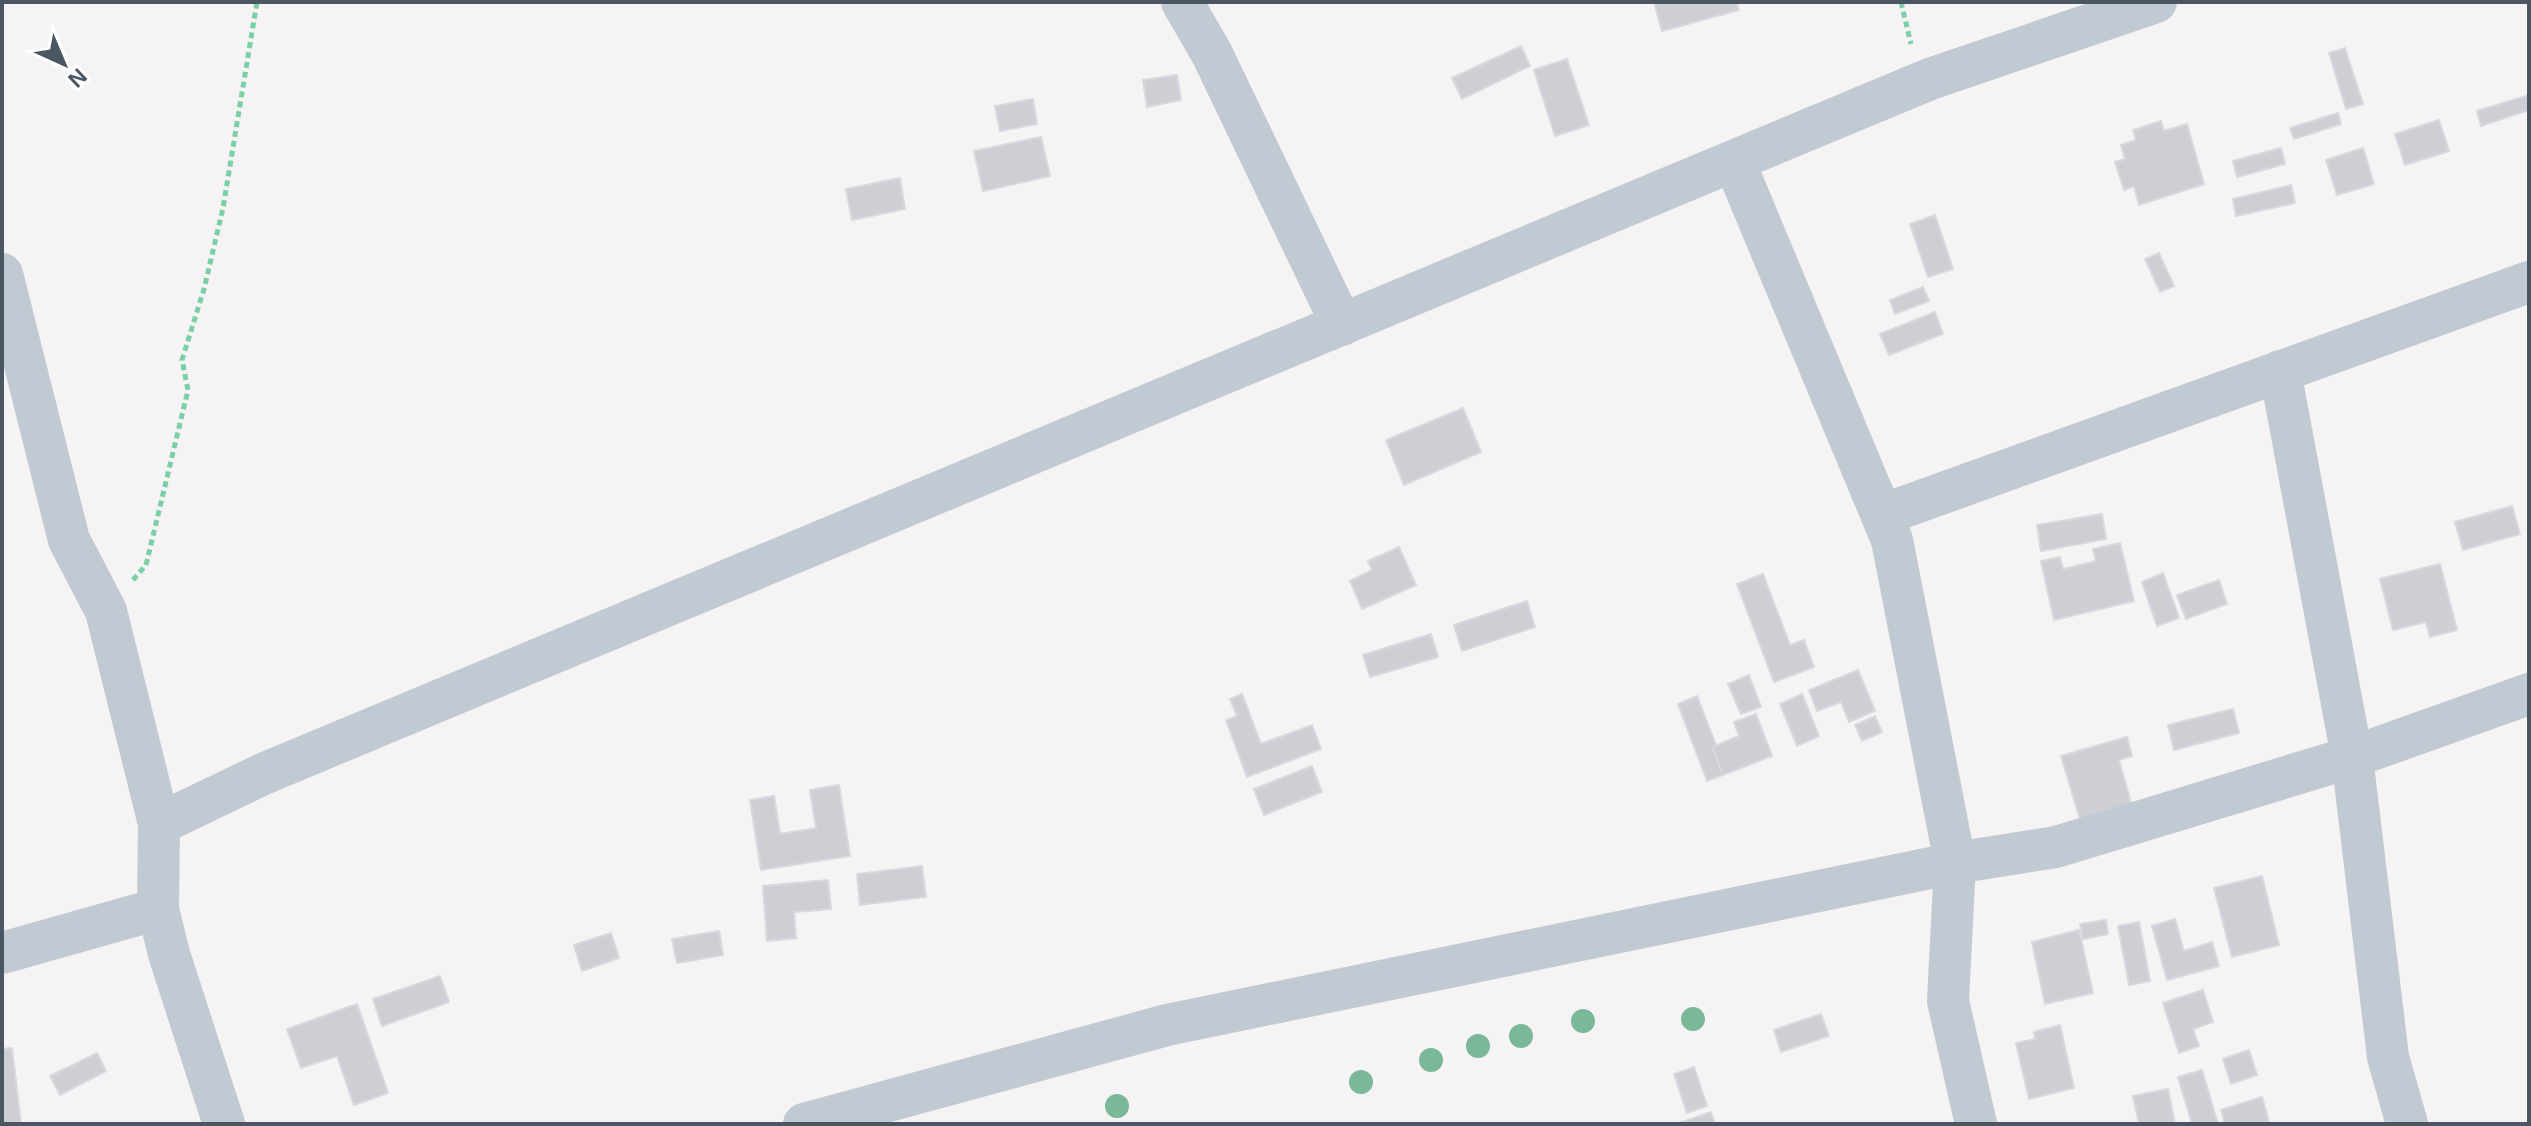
<svg xmlns="http://www.w3.org/2000/svg" width="2531" height="1126" viewBox="0 0 2531 1126" font-family="Arial,sans-serif">
<style>
.building{fill:#cdcfd5;stroke:#d7d9de;stroke-width:2}
.lines{fill:none;stroke-linecap:round;stroke-linejoin:round}
.path{stroke:#7ad0a6;stroke-width:5;stroke-dasharray:6 4;stroke-linecap:butt}
.minor{stroke:#c1cad2;stroke-width:42}
.tree{fill:#7bb799}
</style>
<rect width="100%" height="100%" fill="#f5f3f3"/>
<path class="building" d="M1654,2H1736L1739,10L1662,31Z
M1521,46L1530,66L1462,99L1452,78Z
M2345,48L2363,104L2346,109L2329,53Z
M1567,59L1589,125L1555,136L1534,70Z
M1177,75L1181,100L1147,107L1143,80Z
M2529,95V110L2481,126L2477,111Z
M1033,99L1037,124L1000,131L995,106Z
M2338,113L2341,124L2294,139L2290,128Z
M2439,120L2449,151L2405,165L2395,134Z
M2161,121L2164,131L2187,124L2204,184L2139,205L2134,186L2124,190L2115,162L2125,159L2121,145L2136,140L2133,130Z
M1041,137L1050,176L983,191L974,151Z
M2281,148L2285,164L2237,177L2233,161Z
M2363,148L2374,184L2337,195L2326,160Z
M900,178L905,209L852,220L846,189Z
M2291,185L2295,203L2236,216L2233,199Z
M1935,215L1953,269L1928,277L1910,224Z
M2159,253L2174,286L2160,292L2145,259Z
M1923,287L1929,301L1895,314L1890,300Z
M1935,312L1943,334L1889,355L1880,334Z
M1463,408L1481,452L1404,485L1386,440Z
M2512,506L2520,534L2463,550L2455,522Z
M2102,514L2106,539L2041,551L2037,525Z
M2120,543L2134,601L2054,620L2041,561L2060,557L2063,569L2096,561L2093,549Z
M1399,547L1416,585L1362,609L1350,581L1372,570L1368,561Z
M2440,564L2457,630L2430,637L2426,622L2393,630L2380,579Z
M2163,573L2179,618L2157,626L2142,582Z
M1763,574L1790,645L1804,640L1814,667L1774,682L1737,584Z
M2219,580L2227,604L2186,619L2177,595Z
M1527,601L1535,627L1462,651L1454,625Z
M1431,634L1438,657L1370,677L1363,655Z
M1858,670L1875,711L1849,722L1841,702L1817,711L1809,690Z
M1749,675L1761,707L1741,714L1728,684Z
M1242,694L1261,744L1312,725L1321,749L1247,777L1226,720L1237,716L1230,699Z
M1802,694L1819,736L1797,746L1780,704Z
M1697,696L1716,745L1712,747L1723,775L1707,781L1678,704Z
M2233,709L2239,733L2174,750L2168,725Z
M1756,714L1772,756L1723,775L1712,747L1739,736L1734,722Z
M1875,716L1882,732L1862,741L1855,725Z
M2127,737L2132,756L2119,760L2131,803L2080,819L2061,756Z
M1312,766L1322,792L1264,815L1254,789Z
M839,785L850,856L761,870L750,800L774,796L780,834L816,828L810,790Z
M922,866L926,897L860,905L857,874Z
M2262,876L2279,945L2232,957L2214,888Z
M828,880L831,909L794,912L796,938L767,941L763,886Z
M2175,919L2184,951L2212,942L2219,966L2167,980L2152,926Z
M2106,920L2108,934L2083,939L2080,924Z
M2139,922L2150,981L2129,985L2118,926Z
M2079,930L2093,993L2045,1004L2032,942Z
M719,931L723,955L677,963L672,939Z
M611,933L619,958L582,971L574,945Z
M440,976L449,1002L382,1026L373,999Z
M2203,990L2213,1022L2193,1029L2199,1046L2179,1053L2163,1003Z
M357,1004L388,1093L354,1105L337,1056L301,1068L287,1029Z
M1821,1014L1829,1036L1781,1052L1774,1030Z
M2060,1025L2074,1088L2029,1099L2016,1043L2035,1039L2034,1032Z
M12,1048L21,1124H2V1049Z
M2249,1050L2257,1075L2231,1084L2223,1059Z
M97,1053L106,1071L60,1095L50,1076Z
M1694,1067L1707,1106L1687,1113L1674,1074Z
M2202,1070L2218,1124H2192L2178,1077Z
M2168,1089L2175,1124H2139L2133,1096Z
M2262,1097L2269,1122L2261,1124H2225L2221,1110Z
M1711,1112L1715,1124H1676Z"/>
<g class="lines">
<path class="path" d="M1901,2L1911,44
M133,580L146,565L188,390L182,360L204,289L223,208L257,2"/>
<path class="minor" d="M1182,2L1212,54L1342,325
M1734,161L1892,540L1955,863L1948,1001L1976,1124
M2,274L69,540L106,611L159,824
M2280,371L2352,757L2388,1057L2407,1124
M1882,515L2529,282
M2,953L158,909
M224,1124L169,954L158,909L159,824L263,774L1930,79L2156,2
M804,1124L1167,1025L1955,863L2056,847L2352,757L2529,694"/>
</g>
<g class="tree">
<circle cx="1693" cy="1019" r="12"/>
<circle cx="1583" cy="1021" r="12"/>
<circle cx="1521" cy="1036" r="12"/>
<circle cx="1478" cy="1046" r="12"/>
<circle cx="1431" cy="1060" r="12"/>
<circle cx="1361" cy="1082" r="12"/>
<circle cx="1117" cy="1106" r="12"/>
</g>
<rect width="2531" height="1126" fill="none" stroke="#4a5661" stroke-width="8"/>
<g transform="translate(64 64) rotate(136)" stroke="#ffffff" stroke-width="6" paint-order="stroke">
<path d="M0-6L14 30L0 20L-14 30Z" fill="#4a5661"/>
<text y="-12" font-size="22" font-weight="bold" text-anchor="middle" fill="#4a5661">N</text>
</g>
</svg>
